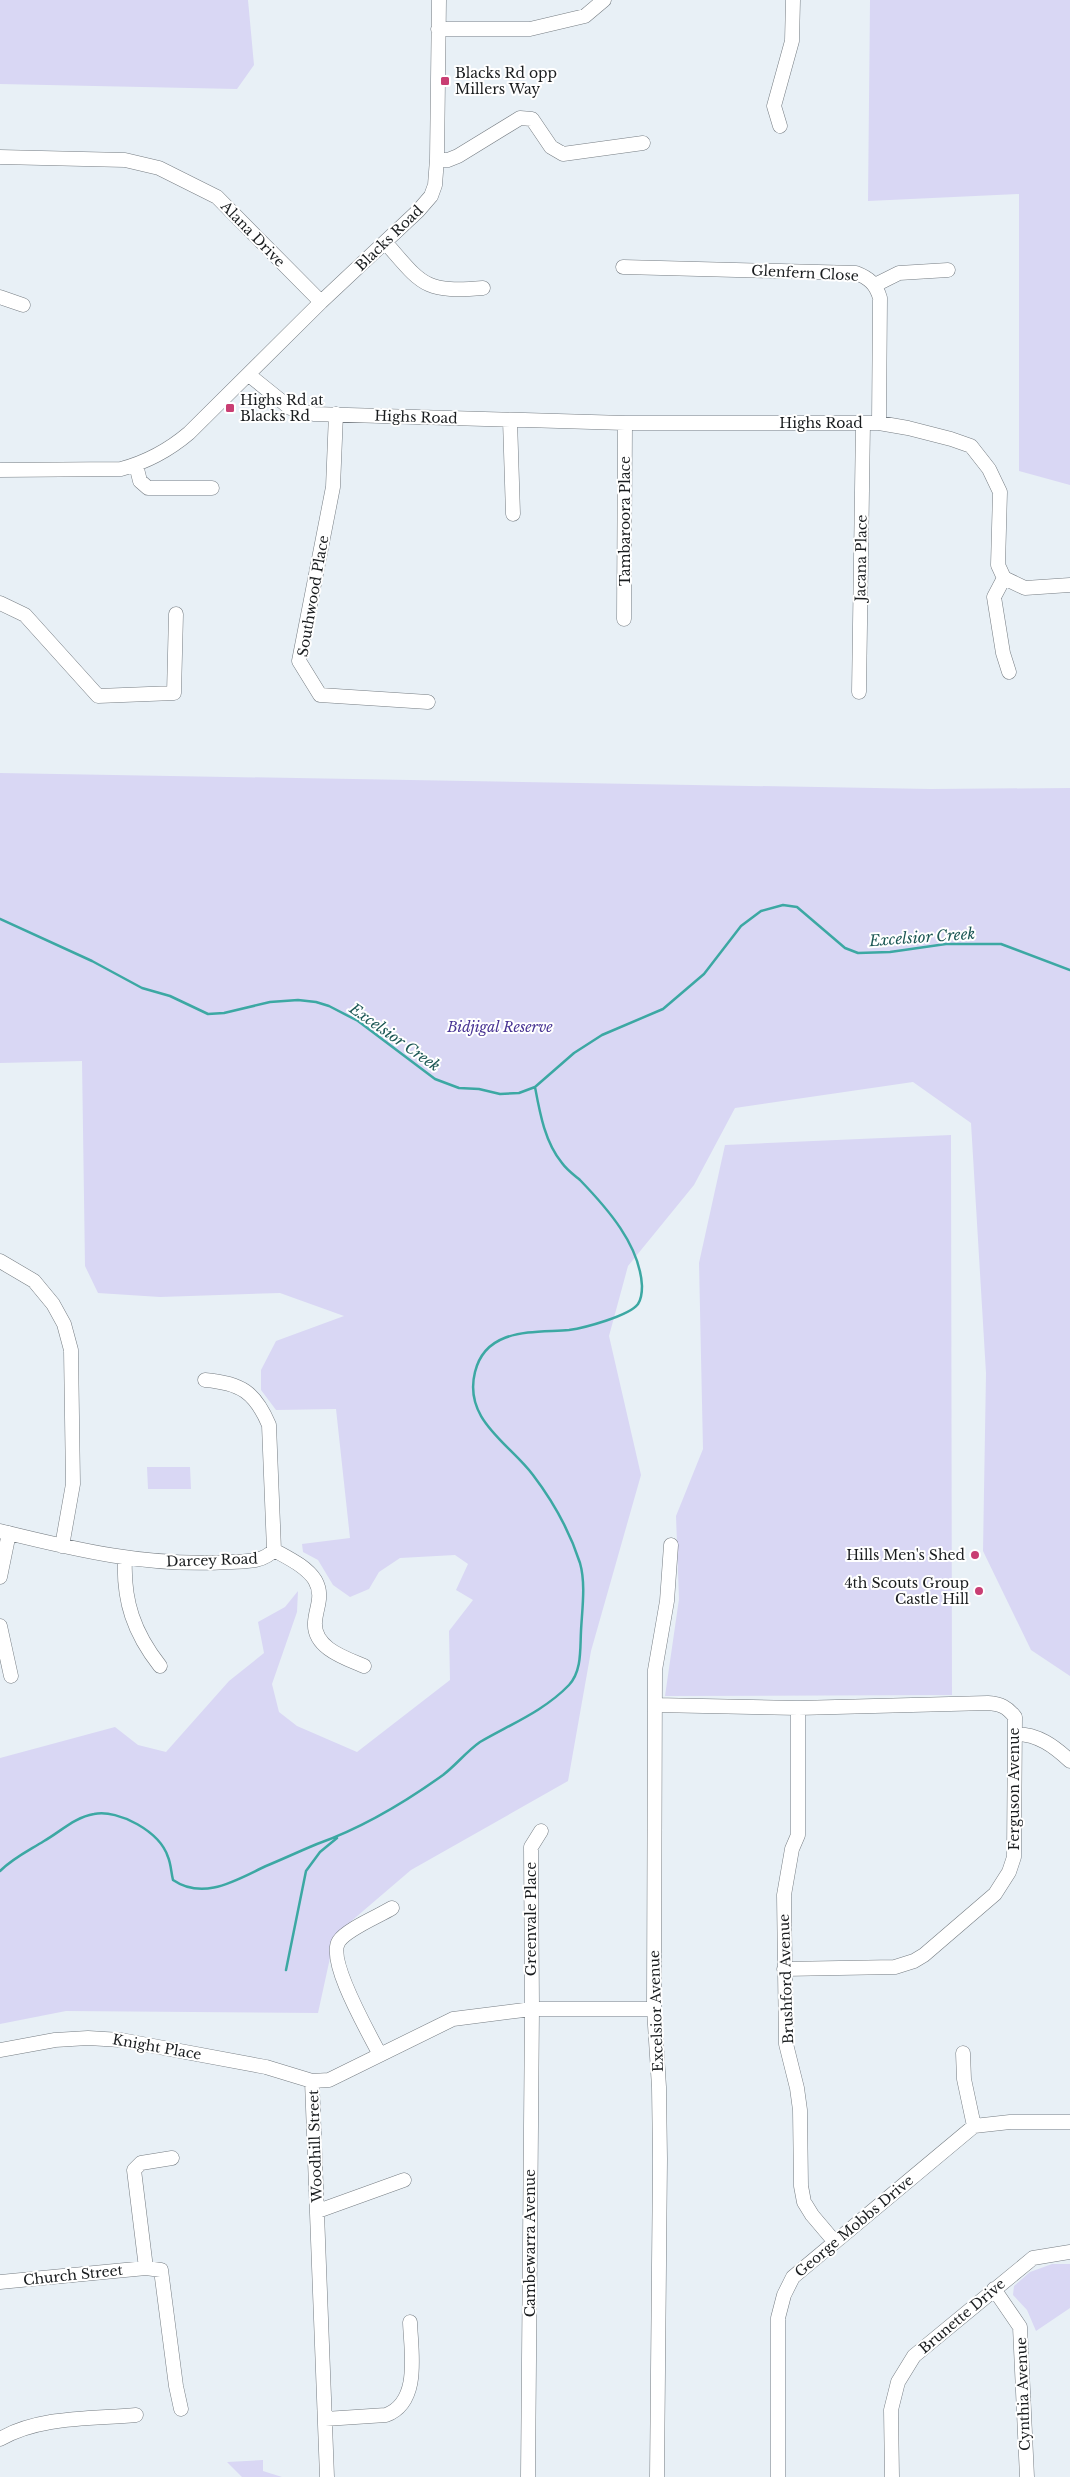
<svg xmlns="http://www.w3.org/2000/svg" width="1070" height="2477" viewBox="0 0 1070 2477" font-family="'Libre Baskerville',serif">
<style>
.green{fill:#d9d7f4}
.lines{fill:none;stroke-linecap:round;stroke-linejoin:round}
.stream{stroke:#3ca8a3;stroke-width:2.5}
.minor-casing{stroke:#767d83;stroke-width:15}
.minor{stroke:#fff;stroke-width:14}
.poi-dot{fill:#c93e73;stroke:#fff;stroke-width:2}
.labels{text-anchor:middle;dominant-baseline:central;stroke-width:4;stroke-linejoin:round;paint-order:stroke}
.poi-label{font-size:14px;fill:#1a1d1f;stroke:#fff;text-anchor:start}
.street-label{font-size:14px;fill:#1a1d1f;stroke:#fff}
.park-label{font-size:14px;font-style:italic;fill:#483393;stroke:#fff}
.water-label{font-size:15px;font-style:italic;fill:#1d5855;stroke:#fff}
</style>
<rect width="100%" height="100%" fill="#e8f0f6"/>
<path class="green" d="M0,0H248L254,65L237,89L0,84Z
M870,0H1070V485L1019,471V194L868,201Z
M0,773L931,789L1070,788V1676L1031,1650L983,1551L986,1373L971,1123L913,1082L735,1108L694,1185L628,1266L609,1336L641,1475L591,1651L568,1781L411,1870L335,1935L318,2013L66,2011L0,2024V1758L115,1727L138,1745L166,1752L229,1681L264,1653L258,1622L285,1607L298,1591L297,1612L272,1684L279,1712L297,1726L357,1752L450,1680L449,1631L473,1600L456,1590L468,1564L455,1555L400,1558L379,1572L369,1589L350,1597L333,1585L318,1560L303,1552L302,1544L350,1538L336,1409L276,1410L261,1390V1370L276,1341L344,1316L280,1293L160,1297L98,1293L85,1266L82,1061L0,1063Z
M951,1135L952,1695L665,1696L679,1599L676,1516L703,1449L699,1263L725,1145Z
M147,1467H190L191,1489H148Z
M1052,2264H1070V2308L1036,2331L1027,2310L1013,2295L1014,2286L1030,2272Z
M263,2460V2471L282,2477H242L227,2462Z"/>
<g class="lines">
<path class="stream" d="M0,919L92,961L142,988L170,996L208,1014L224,1013L270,1002L298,1000L316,1002L329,1006L358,1021L435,1079L459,1088L479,1089L500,1094L519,1093L535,1087L574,1053L602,1035L663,1009L704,974L741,926L761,911L783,905L797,907L845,948L858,953L890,952L946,944H1001L1070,970
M0,1871C13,1858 28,1851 44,1841C60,1832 75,1817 94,1814C119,1809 160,1832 168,1857C171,1864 171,1872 173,1880C204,1901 236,1880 266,1866C283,1859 300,1851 317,1844C362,1828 404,1803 443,1775C456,1765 467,1751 480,1742C511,1724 544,1711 569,1685C582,1671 580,1649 581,1631C582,1610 586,1584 580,1563C570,1532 552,1500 533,1475C509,1443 463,1420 475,1372C486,1327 534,1333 569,1330C584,1328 629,1316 638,1304C642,1298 642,1292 642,1286C640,1245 607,1208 580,1180C574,1175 567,1170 562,1163C545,1142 540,1114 535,1087
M286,1970L306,1871L320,1852L337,1838"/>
<g class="minor-casing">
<path id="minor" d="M438,29H530L585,16L604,0
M780,126L774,106L792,41L793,0
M0,157L125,160L159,168L217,197L321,302
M437,159L448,160L458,156L520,118L532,119L551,147L563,154L643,143
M385,242C422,284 423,293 483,288
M623,267L856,273C869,278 876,284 880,298L879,423
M875,285L899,273L948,270
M0,297L23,305
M249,375L290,408L314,414L625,423H879L908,428L951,439L971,446L989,469L1000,492L998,565L1004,578L1025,588L1070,585
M336,414L333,487L299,661L320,695L428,702
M510,420L513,514
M136,465L140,481L148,488H212
M0,470L121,469C147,462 169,450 189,433L321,302L418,211L431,196L435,185L437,159L439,0
M1004,578L994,597L1003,653L1009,672
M0,603L25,615L98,696L174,693L176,614
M624,619L625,423
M859,692L863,423
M0,1261L34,1281L53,1304L64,1324L71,1350L73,1484L62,1546
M0,1531C77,1550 148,1567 228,1562C245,1561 262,1563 274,1550L269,1425C255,1392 241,1383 205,1380
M274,1550C288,1558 306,1566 315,1580C324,1596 316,1607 315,1622C313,1648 345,1658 364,1666
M125,1559C123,1601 134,1633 160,1666
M0,1577L9,1533
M0,1626L11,1676
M655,1705L798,1708L988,1703C1001,1704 1007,1707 1015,1717L1014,1857L1009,1872L995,1894L924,1955L914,1961L895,1967L784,1969
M798,1708V1835L792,1849L784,1895L786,2044L797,2088L800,2110L801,2186L804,2202L812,2215L834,2241
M1015,1734C1038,1734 1054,1746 1070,1761
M0,2050L55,2040L88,2038L121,2040L266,2067L312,2081L329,2080L453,2019L532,2009H654
M963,2053L964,2079L974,2126
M380,2055C369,2033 326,1960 339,1941C347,1929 379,1916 392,1908
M312,2081L327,2477
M318,2211L404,2180
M146,2268L134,2170L141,2163L172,2158
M0,2282L146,2268L161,2270L176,2386L181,2409
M994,2289L1020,2327L1027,2477
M325,2419L386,2415C421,2402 411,2352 410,2322
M0,2439C39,2416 92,2419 136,2415
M528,2477L532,2009L531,1847L541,1831
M657,2477L660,2159L659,2087L654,2009L655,1670L667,1601L671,1545
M778,2477V2318L784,2295L793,2277L974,2126L1010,2122H1070
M892,2477L891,2410L898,2382L914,2356L1033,2258L1070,2252"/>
</g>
<use href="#minor" class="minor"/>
</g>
<g class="poi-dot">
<rect x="440" y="76" width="10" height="10" rx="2.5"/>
<rect x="225" y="403" width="10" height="10" rx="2.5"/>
<circle cx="975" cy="1555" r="5"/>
<circle cx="979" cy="1591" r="5"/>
</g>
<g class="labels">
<g class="poi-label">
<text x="455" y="73">Blacks Rd opp<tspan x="455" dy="16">Millers Way</tspan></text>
<text x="240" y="400">Highs Rd at<tspan x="240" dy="16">Blacks Rd</tspan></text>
<text x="965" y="1555" text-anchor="end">Hills Men's Shed</text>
<text x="969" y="1583" text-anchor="end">4th Scouts Group<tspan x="969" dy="16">Castle Hill</tspan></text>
</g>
<g class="street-label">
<text transform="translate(253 234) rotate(46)">Alana Drive</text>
<text transform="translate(389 238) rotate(-44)">Blacks Road</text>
<text transform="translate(805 273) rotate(3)">Glenfern Close</text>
<text transform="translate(416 417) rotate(2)">Highs Road</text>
<text x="821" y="423">Highs Road</text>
<text transform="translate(625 521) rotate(-90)">Tambaroora Place</text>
<text transform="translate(861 558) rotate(-89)">Jacana Place</text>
<text transform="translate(313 596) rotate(-80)">Southwood Place</text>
<text transform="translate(212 1560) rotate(-2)">Darcey Road</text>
<text transform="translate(1014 1789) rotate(-90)">Ferguson Avenue</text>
<text transform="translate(531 1919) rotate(-90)">Greenvale Place</text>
<text transform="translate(786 1979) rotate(-92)">Brushford Avenue</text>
<text transform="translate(656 2011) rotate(-92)">Excelsior Avenue</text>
<text transform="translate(157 2047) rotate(10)">Knight Place</text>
<text transform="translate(315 2146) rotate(-92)">Woodhill Street</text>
<text transform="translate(854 2226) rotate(-40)">George Mobbs Drive</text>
<text transform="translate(530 2243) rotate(-90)">Cambewarra Avenue</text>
<text transform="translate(73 2275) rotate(-6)">Church Street</text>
<text transform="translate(962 2316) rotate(-40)">Brunette Drive</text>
<text transform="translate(1023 2394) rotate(-92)">Cynthia Avenue</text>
</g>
<g class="park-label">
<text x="500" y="1027">Bidjigal Reserve</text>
</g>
<g class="water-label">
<text transform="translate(922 937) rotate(-4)">Excelsior Creek</text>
<text transform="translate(395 1037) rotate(35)">Excelsior Creek</text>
</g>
</g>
</svg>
